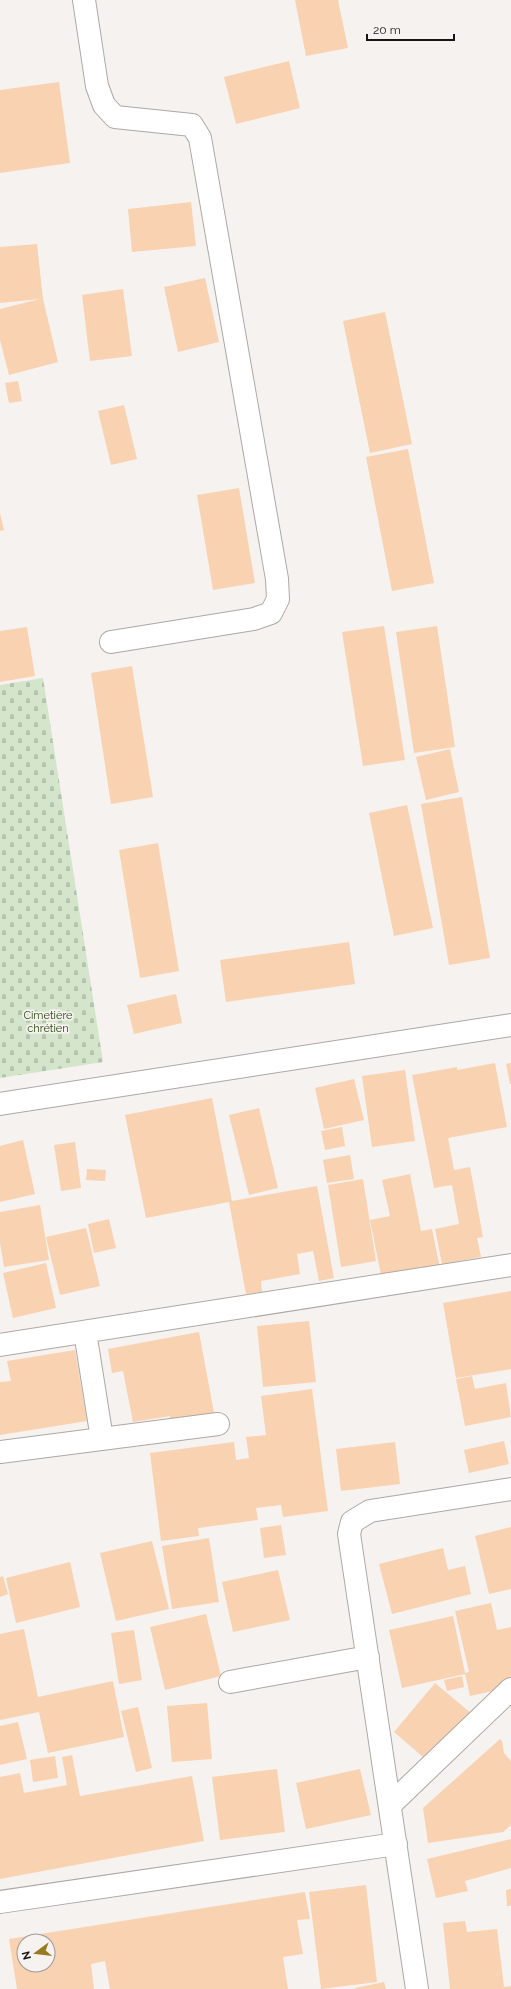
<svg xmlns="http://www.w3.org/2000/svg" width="511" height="1989" viewBox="0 0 511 1989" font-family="Raleway,sans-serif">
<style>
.cemetery{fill:url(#cemetery-stones)}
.building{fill:#f9d2b1;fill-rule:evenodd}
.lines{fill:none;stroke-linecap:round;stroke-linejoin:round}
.minor-casing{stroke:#aca8a5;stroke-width:24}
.minor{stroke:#fff;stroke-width:22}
.labels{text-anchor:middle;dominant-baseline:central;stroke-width:3.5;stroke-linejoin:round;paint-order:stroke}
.park-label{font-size:11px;fill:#26470f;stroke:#f6f2ef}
</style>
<defs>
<pattern id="cemetery-stones" width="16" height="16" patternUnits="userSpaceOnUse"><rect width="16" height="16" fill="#d4e5cc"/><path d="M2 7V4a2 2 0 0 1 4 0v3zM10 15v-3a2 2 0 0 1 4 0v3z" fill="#b5c4ae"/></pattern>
</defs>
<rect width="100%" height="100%" fill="#f6f2ef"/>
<path class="cemetery" d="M43,678L103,1062L0,1078V685Z"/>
<path class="building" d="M295,0H338L348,48L306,56Z
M289,61L300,108L236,124L224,77Z
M59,82L70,163L0,173V90Z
M191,202L196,246L132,252L128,209Z
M37,244L43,299L58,362L9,375L0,340V309L40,299L0,303V247Z
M205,278L219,342L178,352L164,287Z
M123,289L132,356L90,361L82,295Z
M385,312L412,444L370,453L343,321Z
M18,381L22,401L9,403L5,383Z
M124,405L137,459L111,465L98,411Z
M408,449L434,583L392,591L366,457Z
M239,488L255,583L213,590L197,495Z
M0,513L4,530L0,531Z
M384,626L405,760L363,766L342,632Z
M437,626L455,747L414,753L396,632Z
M27,627L35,676L0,682V631Z
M132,666L153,797L111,804L91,673Z
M450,749L459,792L426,800L416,757Z
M462,797L490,958L449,965L421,804Z
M407,805L433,928L394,936L369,813Z
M158,843L179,971L140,978L119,850Z
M349,942L355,984L226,1002L220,960Z
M176,994L182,1023L134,1034L127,1005Z
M495,1063L507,1127L448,1138L454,1170L470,1167L483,1237L477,1238L481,1257L442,1264L435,1229L459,1224L452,1185L434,1188L412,1075L457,1067V1070Z
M511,1063V1084H510L506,1064Z
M405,1070L415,1141L372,1147L362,1076Z
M354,1079L364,1120L324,1129L315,1088Z
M212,1098L232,1201L317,1186L334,1278L319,1281L313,1251L297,1254L300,1274L261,1281L262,1292L246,1294L229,1202L146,1218L125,1115Z
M259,1108L278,1188L249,1195L229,1115Z
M342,1127L345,1146L325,1150L321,1131Z
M23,1140L35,1194L0,1202V1146Z
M75,1142L81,1188L61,1191L54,1145Z
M350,1155L354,1179L327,1183L323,1160Z
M87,1169L106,1170L105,1181L86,1180Z
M410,1174L421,1231L432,1229L440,1268L382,1280L370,1220L390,1216L382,1180Z
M363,1179L376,1261L341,1267L328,1185Z
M40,1205L49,1260L4,1267L0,1243V1212Z
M109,1219L116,1248L94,1253L88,1224Z
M86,1228L100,1286L60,1295L46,1237Z
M46,1263L56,1308L13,1318L3,1273Z
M511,1291V1369L456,1378L443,1303Z
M309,1321L316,1382L263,1387L257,1326Z
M199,1332L215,1418L172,1427L170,1416L133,1422L123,1371L112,1373L108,1349Z
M75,1350L87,1421L0,1435V1382L11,1381L7,1361Z
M472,1376L475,1389L506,1383L511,1417L465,1426L456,1379Z
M312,1389L328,1511L283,1517L281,1505L256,1508L258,1520L198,1528L199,1536L161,1541L150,1453L234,1442L236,1460L249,1458L246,1437L266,1435L261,1396Z
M504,1441L509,1464L469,1473L464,1450Z
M395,1442L400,1484L341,1491L336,1449Z
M281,1525L286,1555L264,1558L260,1528Z
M511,1527V1589L489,1594L475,1536Z
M209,1538L219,1602L172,1609L162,1546Z
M152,1541L169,1609L116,1621L100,1553Z
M443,1548L448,1570L465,1566L471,1594L392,1614L379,1564Z
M70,1562L80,1607L16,1623L6,1578Z
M278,1570L290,1620L233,1632L222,1582Z
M3,1576L8,1594L0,1597V1577Z
M491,1603L497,1630L511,1627V1687L470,1696L465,1674L402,1688L389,1630L453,1616L465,1673L469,1672L455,1611Z
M206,1614L221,1676L165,1690L150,1627Z
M24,1629L38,1697L113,1681L124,1737L48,1753L39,1712L0,1720V1634Z
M134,1630L142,1680L119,1684L111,1633Z
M462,1676L464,1687L447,1691L444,1680Z
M435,1683L472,1714L431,1764L394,1732Z
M207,1703L212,1759L172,1762L167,1706Z
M138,1707L152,1768L136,1772L121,1711Z
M18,1722L27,1759L0,1765V1726Z
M500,1739L502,1741L504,1753L511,1761V1825L503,1832L428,1843L423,1808Z
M72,1755L80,1796L192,1776L204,1841L0,1879V1777L20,1773L24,1793L67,1785L62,1757Z
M55,1756L58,1778L33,1782L30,1760Z
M277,1769L285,1832L220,1840L212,1777Z
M360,1769L371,1815L306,1829L296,1783Z
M511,1839V1868L465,1881L468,1891L436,1898L427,1859Z
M366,1885L377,1982L321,1989L309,1892Z
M511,1889V1906H507L506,1890Z
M305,1892L310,1919L297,1920L303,1954L283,1957L288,1989H110L105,1961L91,1964L94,1989H17L9,1939ZM24,1941H48V1965H24Z
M465,1921L467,1932L497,1929L504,1987L511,1986V1989H450L443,1923Z
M384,1982L386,1989H355V1988Z"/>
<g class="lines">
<g class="minor-casing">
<path id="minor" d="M84,0L97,86L104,105L115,117L192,125L200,138L277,579L278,599L271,613L254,619L111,642
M0,1104L511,1025
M85,1332L102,1439
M0,1345L511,1265
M0,1452L218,1424
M230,1682L368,1657
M390,1805L511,1689
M0,1902L396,1844
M417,1989L349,1534L352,1522L370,1511L511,1489"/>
</g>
<use href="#minor" class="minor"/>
</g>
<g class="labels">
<g class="park-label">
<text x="48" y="1015">Cimetière<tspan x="48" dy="13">chrétien</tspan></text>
</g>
</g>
<g transform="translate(36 1953) rotate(255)"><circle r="19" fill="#f6f2ef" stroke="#9d9a98"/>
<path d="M0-3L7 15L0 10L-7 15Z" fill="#997922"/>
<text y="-6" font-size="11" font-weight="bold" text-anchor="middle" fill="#181615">N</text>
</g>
<path d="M367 34v6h87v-6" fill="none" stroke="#181615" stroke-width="2"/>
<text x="373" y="34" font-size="12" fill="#181615" stroke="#f6f2ef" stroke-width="3" paint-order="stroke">20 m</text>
</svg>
